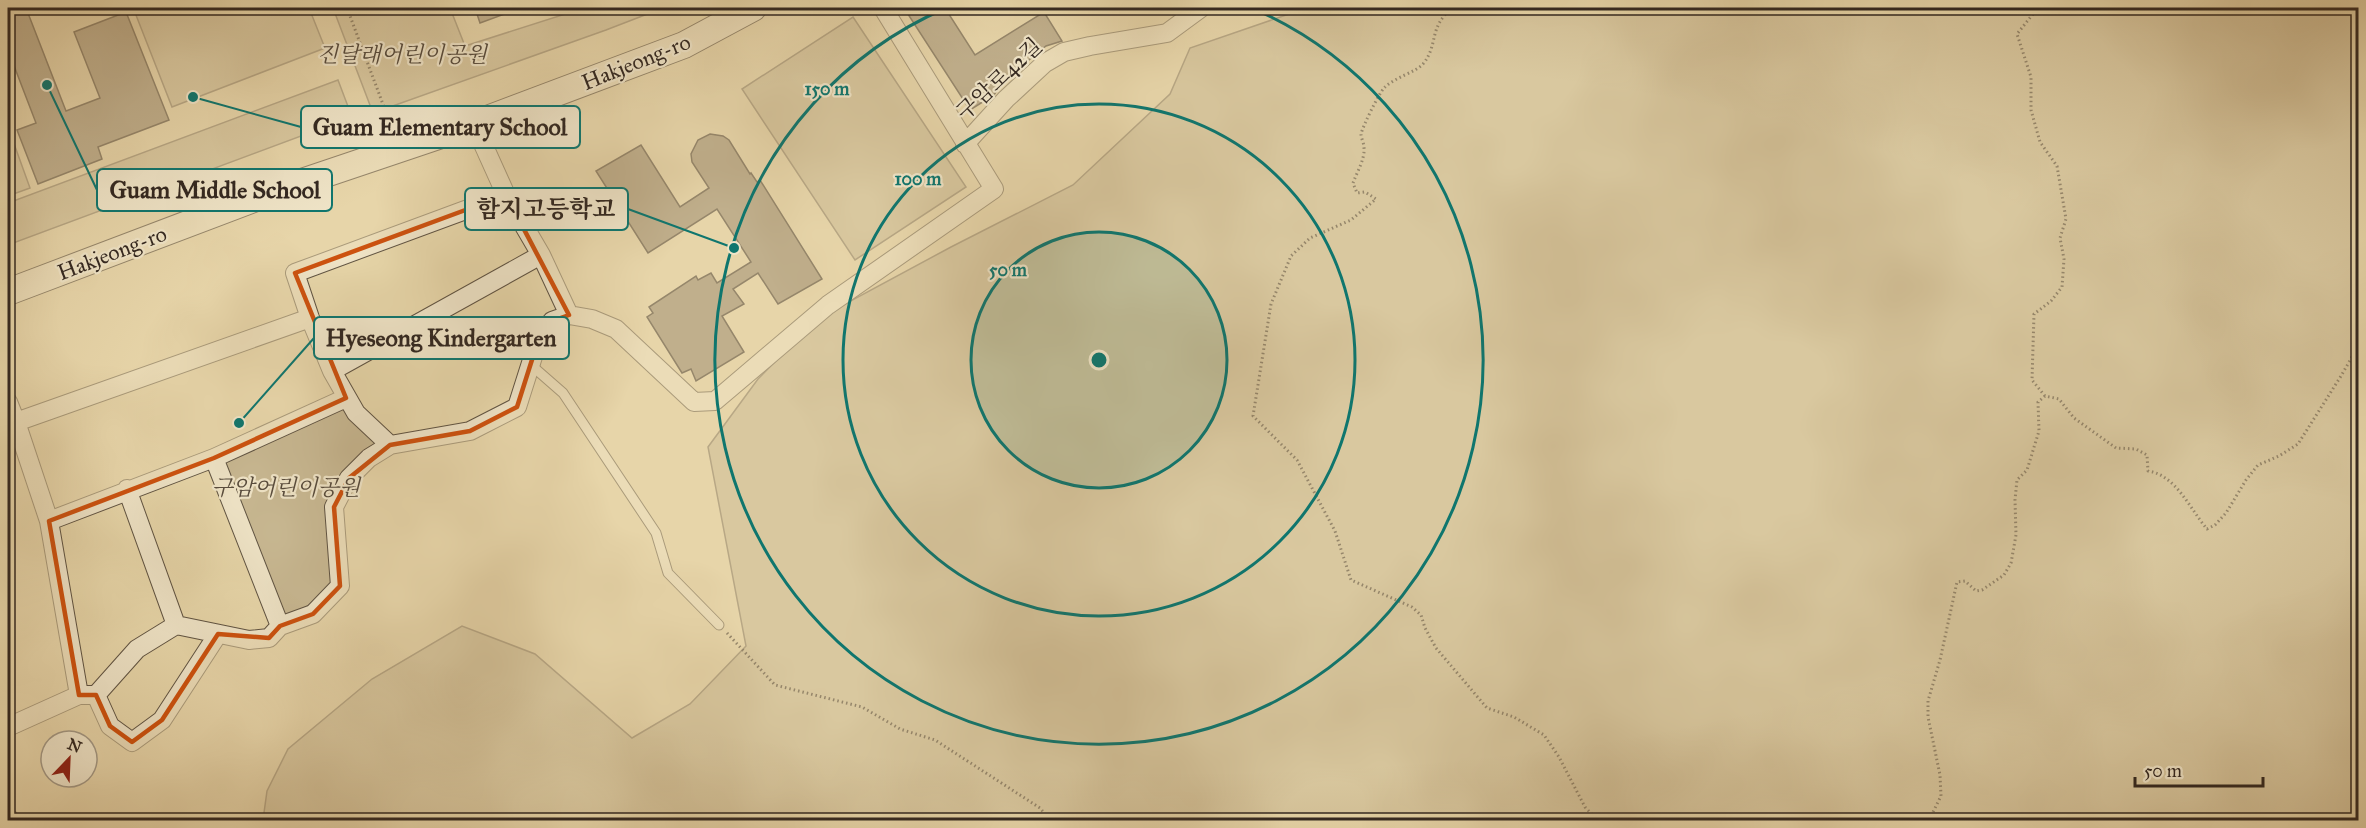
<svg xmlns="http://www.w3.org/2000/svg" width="2366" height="828" viewBox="0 0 2366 828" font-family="'IM FELL Great Primer','Noto Serif KR',serif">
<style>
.green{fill:#c8b892;stroke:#7e705a;stroke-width:1.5}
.building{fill:#918268;stroke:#332821;stroke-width:1.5}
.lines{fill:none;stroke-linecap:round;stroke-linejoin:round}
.service-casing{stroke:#605443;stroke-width:11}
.minor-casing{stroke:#605443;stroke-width:20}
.secondary-casing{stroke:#332821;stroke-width:28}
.path{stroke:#332821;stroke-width:3;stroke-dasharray:1.5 3;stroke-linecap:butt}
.service{stroke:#efe4c7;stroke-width:9}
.minor{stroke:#efe4c7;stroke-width:18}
.secondary{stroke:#efe4c7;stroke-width:26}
.marked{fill:none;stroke:#cd520f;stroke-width:4.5;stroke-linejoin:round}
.ring{fill:none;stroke:#0f766e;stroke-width:3}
.labels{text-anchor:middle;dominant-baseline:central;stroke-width:4.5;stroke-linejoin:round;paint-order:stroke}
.park-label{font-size:22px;font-style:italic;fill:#584c3d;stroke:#efe4c7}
.street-label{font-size:22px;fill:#332821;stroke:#efe4c7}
.centre{fill:#0f766e;stroke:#efe4c7;stroke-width:3}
.ring-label{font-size:18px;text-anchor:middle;font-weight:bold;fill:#0f766e;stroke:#efe4c7;stroke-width:4.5;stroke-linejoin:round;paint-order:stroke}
.leader{fill:none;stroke:#0f766e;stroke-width:2}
.callout-dot{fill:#0f766e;stroke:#efe4c7;stroke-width:2}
.callout{fill:#efe4c7;stroke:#0f766e;stroke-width:2}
.callout-label{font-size:24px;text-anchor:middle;font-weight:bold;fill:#332821}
</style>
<rect width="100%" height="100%" fill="#e7d6a9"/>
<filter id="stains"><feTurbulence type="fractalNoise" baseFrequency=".00333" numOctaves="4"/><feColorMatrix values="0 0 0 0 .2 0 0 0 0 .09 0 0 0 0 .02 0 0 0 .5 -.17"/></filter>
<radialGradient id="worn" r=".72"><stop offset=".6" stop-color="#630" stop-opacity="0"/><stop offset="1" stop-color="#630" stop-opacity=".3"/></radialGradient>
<path class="green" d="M139,8H309L325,48L172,107L134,10Z
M333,8H450L465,46L584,8H663L606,30L373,113Z
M1299,8H2358V820H263L267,791L288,749L372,679L462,626L535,654L632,738L690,704L746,646L708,447L758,379L817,319L951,247L1073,185L1170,94L1190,48L1289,14Z
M853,17L966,187L855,260L742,89Z
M338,80L352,117L8,245V203Z
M8,127L30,188L8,196Z
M343,407L384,447L334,507L336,584L308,606L284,619L220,460Z"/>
<path class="building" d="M8,8H26L66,111L100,98L74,32L126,12L169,120L98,147L102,159L38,184L17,130L36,123L8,50Z
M475,8H518V9L480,23Z
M904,8H945L975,55L1044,12L1062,41L1046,46L1003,81L994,95L970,110Z
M710,134L723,136L729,140L750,174L751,173L757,182L760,180L822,279L778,304L758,273L733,289L744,304L722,316L744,352L696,381L691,369L682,373L647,317L653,313L649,307L696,276L698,280L711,273L717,283L751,262L717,209L648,253L596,171L641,145L680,207L709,188L692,162L691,154L698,140Z"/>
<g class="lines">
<g class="service-casing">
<path id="service" d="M531,365L563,393L656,533L668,573L719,625"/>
</g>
<g class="minor-casing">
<path id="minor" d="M474,124L506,195L541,255L569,315L592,319L616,329L694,402L715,401L828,305L994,189L883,8
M965,144L1006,99L1045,63L1064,52L1090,46L1167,33L1201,8
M506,195L295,273L310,318L332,371L541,255
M310,318L16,422L49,521L214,458L346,398
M332,371L356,413L390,445L470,431L517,407L537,344L552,321L569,315
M8,402L16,422L9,429
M49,521L79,695H96L137,649L176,625L127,489
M176,625L249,640L269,638L280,626L214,458
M280,626L313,614L340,586L334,507L349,478L369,458L390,445
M96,695L110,726L132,742L162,720L218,634
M8,727L79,695
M8,817L10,820"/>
</g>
<g class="secondary-casing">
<path id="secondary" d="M8,292L272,192L474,124L684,45L753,8"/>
</g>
<path class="path" d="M347,8L387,115
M1452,8C1428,28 1439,44 1423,64C1416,72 1395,77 1384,88C1378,95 1363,126 1361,134C1361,138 1364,143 1364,148C1365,159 1357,172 1353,183L1357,193L1365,192L1376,199L1351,220L1310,238L1291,256L1271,304L1253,416L1297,460L1335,531L1351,580L1412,607L1421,615L1425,628L1436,648L1487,708L1514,717L1544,735L1559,757L1585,807L1597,820
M2045,396L2032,380L2034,314L2051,301L2062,287L2064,259L2060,238L2066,219L2057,166L2040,142L2031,110V77L2017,34L2033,14L2049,8L2082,10L2087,8
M727,633L775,685L862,707L900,729L935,740L1040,808L1050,820
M1929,820L1941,796L1940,775L1928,717V701L1940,660L1957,582L1965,581L1976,591L1982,590L2004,575L2011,563L2016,535L2015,500L2017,480L2027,470L2039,431L2038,402L2045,396L2059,399L2074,418L2116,448L2136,449L2147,455L2148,471C2176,475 2190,509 2207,529L2215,525L2226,513L2246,480L2258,465L2279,456L2298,444L2341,376L2356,350L2358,285"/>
<use href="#service" class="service"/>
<use href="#minor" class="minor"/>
<use href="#secondary" class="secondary"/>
</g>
<path d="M0 0H2366V828H0ZM506,195L569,315L552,321L537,344L517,407L470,431L390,445L349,478L334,507L340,586L313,614L280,626L269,638L218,634L162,720L132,742L110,726L96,695H79L49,521L214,458L346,398L295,273Z" fill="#e7d6a9" fill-opacity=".55" fill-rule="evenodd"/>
<path class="marked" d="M506,195L569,315L552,321L537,344L517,407L470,431L390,445L349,478L334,507L340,586L313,614L280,626L269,638L218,634L162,720L132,742L110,726L96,695H79L49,521L214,458L346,398L295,273Z"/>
<circle cx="1099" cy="360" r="128" fill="#0f766e" fill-opacity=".12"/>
<g class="ring">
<circle cx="1099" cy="360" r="128"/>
<circle cx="1099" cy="360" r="256"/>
<path d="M1252 8A384 384 0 1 1 946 8"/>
</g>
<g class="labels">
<g class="park-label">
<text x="402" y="54">진달래어린이공원</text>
<text x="286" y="487">구암어린이공원</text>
</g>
<g class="street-label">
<text transform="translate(636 62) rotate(-22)">Hakjeong-ro</text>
<text transform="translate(999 79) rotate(-43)">구암로42길</text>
<text transform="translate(112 253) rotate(-21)">Hakjeong-ro</text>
</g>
</g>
<circle cx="1099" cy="360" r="9" class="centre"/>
<g class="ring-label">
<text x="827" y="95">150 m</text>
<text x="918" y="185">100 m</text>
<text x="1008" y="276">50 m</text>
</g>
<path class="leader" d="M193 97L301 127M47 85L97 190M734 248L628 209M239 423L314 338"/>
<g class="callout-dot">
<circle cx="193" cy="97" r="6"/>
<circle cx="47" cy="85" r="6"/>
<circle cx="734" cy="248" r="6"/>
<circle cx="239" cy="423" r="6"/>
</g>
<g class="callout">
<rect x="301" y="106" width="279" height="42" rx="6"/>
<rect x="97" y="169" width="235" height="42" rx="6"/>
<rect x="465" y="188" width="163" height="42" rx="6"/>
<rect x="314" y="317" width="255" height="42" rx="6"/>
</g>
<g class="callout-label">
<text x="440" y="135">Guam Elementary School</text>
<text x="215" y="198">Guam Middle School</text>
<text x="546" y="217">함지고등학교</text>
<text x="441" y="346">Hyeseong Kindergarten</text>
</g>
<rect width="2366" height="828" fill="none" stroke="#e7d6a9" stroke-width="30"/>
<rect x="9" y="9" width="2348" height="810" fill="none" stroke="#332821" stroke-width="3"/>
<rect x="15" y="15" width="2336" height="798" fill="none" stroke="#332821" stroke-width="1.5"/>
<g transform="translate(69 759) rotate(23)"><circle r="28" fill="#efe4c7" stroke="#a49985" stroke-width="1.5"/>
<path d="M0-4.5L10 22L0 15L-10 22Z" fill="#8f2418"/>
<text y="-9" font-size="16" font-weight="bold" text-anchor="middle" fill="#332821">N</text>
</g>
<path d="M2135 777v9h128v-9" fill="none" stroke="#332821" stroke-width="3"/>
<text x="2144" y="777" font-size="18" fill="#332821" stroke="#efe4c7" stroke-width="4.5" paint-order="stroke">50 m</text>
<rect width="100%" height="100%" filter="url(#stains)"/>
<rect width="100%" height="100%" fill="url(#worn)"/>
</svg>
